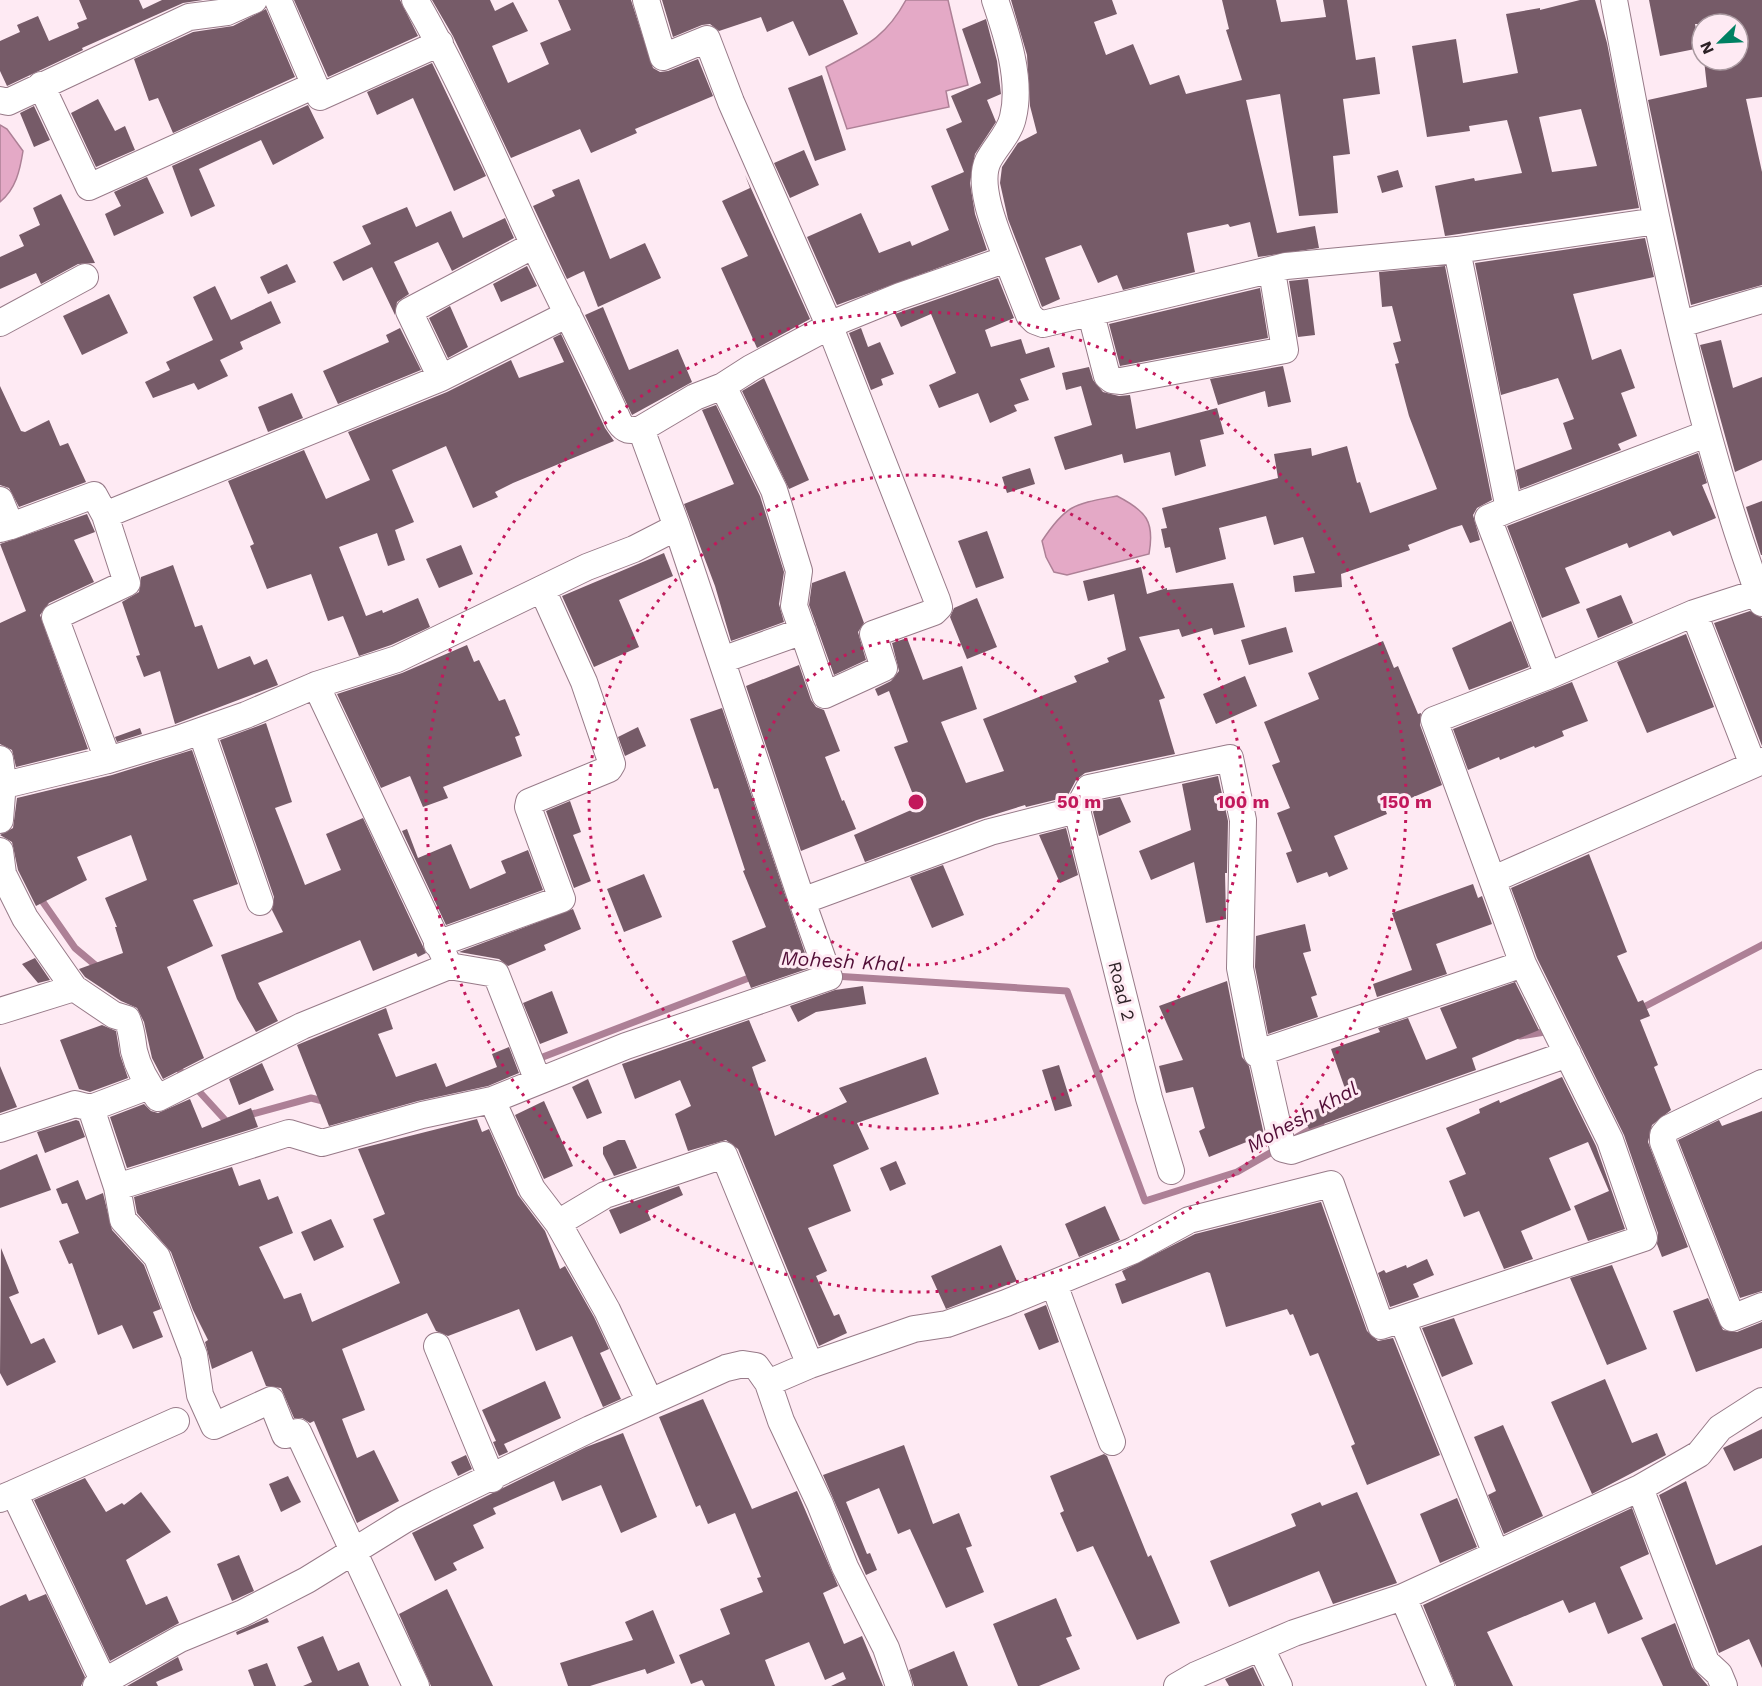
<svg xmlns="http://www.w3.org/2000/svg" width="1762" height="1686" viewBox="0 0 1762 1686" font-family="'Work Sans',sans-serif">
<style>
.water{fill:#e4a9c6;stroke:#ad8096;stroke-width:1.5}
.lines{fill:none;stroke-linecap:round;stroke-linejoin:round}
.stream{stroke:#ad8096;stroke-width:7}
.building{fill:#765b68;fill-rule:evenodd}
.street-casing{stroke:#977a88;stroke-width:28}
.street{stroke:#fff;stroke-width:26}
.ring{fill:none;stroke:#c2185b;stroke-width:3;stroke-dasharray:3 6}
.labels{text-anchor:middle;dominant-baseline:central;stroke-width:6;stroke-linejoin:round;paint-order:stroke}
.street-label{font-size:18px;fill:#2d2126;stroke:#feeaf3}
.water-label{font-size:20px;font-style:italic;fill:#520e37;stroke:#feeaf3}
.centre{fill:#c2185b;stroke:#feeaf3;stroke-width:3}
.ring-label{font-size:18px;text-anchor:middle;font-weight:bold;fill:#c2185b;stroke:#feeaf3;stroke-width:6;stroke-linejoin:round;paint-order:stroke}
</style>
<rect width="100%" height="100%" fill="#feeaf3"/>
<path class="water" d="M906,0H948L968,85L946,91L949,107L847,129L826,67C863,47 885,39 906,0Z
M0,125L7,129L23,151C20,170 16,189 0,202Z
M1117,496C1146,511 1155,521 1149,554L1067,575L1054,572L1046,557L1042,541C1066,504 1075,504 1117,496Z"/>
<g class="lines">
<path class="stream" d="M38,895L75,948L100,969
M834,976L1067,991L1145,1201L1237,1172L1277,1149
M1640,1009L1762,945
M1520,1036L1551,1031
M535,1060L754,976
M175,1065L227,1122L232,1120
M245,1116L311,1098L327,1102
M1297,1137L1321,1123"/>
</g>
<path class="building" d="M79,0H139L143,9L162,0H203L183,3L82,48L83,50L7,86L0,71V41L20,32L17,25L38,16L49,41L79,28L77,23L87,19Z
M294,0H400L418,36L328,77Z
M432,0H490L495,11L513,2L528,31L492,46L508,83L549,64L540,43L571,30L558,0H631L653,68L660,72L668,71L698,59L713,96L635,129L637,133L591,153L580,129L511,158L453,36Z
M662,0H843L858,34L809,56L793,21L767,32L761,17L719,31L710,24L702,25L673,37Z
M1011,0H1112L1117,14L1094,22L1106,55L1133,44L1150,85L1179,75L1186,94L1242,80L1226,30L1229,29L1222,0H1276L1281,22L1326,17L1323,0H1347L1356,60L1375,57L1380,94L1343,99L1350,154L1333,156L1338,213L1299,216L1280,94L1246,100L1277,233L1315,226L1319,248L1258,257L1250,222L1230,227L1228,224L1187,233L1195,272L1123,290L1117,275L1098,283L1081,245L1045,258L1060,299L1042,307L1008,219L1000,183L1002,167L1018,143L1037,133L1030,106L1027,55Z
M1580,0H1595L1607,43L1639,208L1445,236L1435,186L1474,178L1475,181L1522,173L1507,120L1469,126L1470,131L1427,137L1412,46L1456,39L1463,83L1518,73L1506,14L1540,8V10ZM1581,109L1597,166L1552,172L1539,117Z
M1649,0H1762V97L1746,99L1762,172V285L1691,305L1648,100L1707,87L1704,60H1738V24H1695L1700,48L1660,56Z
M266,9L295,77L173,133L158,98L149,101L134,59L193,32L233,26Z
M986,19L997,61L1001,94L987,100L996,122L975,154L970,183L975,214L987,250L837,305L807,237L861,213L879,253L910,241L912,246L949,230L931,186L964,172L946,129L962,122L951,96L981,83L962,29Z
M432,63L486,176L454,191L413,98L377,115L367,92Z
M822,75L846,150L815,161L788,88Z
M98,99L115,131L125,126L135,150L96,167L71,113Z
M308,105L324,138L273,165L261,140L199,169L215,206L191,217L172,166Z
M34,106L50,140L34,147L20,113Z
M804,150L819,185L790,198L774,163Z
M1398,170L1403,187L1382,193L1377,176Z
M745,175L810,319L757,348L721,268L748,256L722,201L750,188Z
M147,177L164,213L114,236L105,214L121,206L114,192Z
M579,179L610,259L645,243L661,278L598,307L584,271L567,279L533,206L555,196L552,190Z
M61,194L95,263L78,264L41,284L36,273L0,289V257L24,246L19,235L40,225L33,208Z
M407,207L416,227L451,211L463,238L505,218L514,238L452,271L438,242L394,262L409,294L397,302L395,315L372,267L343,281L333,262L371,244L362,226Z
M1645,238L1654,277L1573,294L1592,360L1621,349L1635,388L1621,393L1637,436L1618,444L1621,450L1520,489L1516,470L1572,449L1563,423L1574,419L1558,378L1501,395L1475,263Z
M287,264L296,282L268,294L260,277Z
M527,266L537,286L501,302L493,284Z
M1445,266L1492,500L1477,508L1473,515L1480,540L1470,543L1462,525L1452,528L1408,545L1410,550L1341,574L1342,587L1295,592L1293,576L1315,573L1303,537L1274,545L1266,516L1219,528L1226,559L1176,573L1170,547L1165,548L1161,529L1167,528L1162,508L1278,478L1274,454L1311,448L1312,456L1347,446L1357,483L1360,482L1370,513L1437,489L1409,416L1395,364L1399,363L1393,343L1401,341L1392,306L1382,307L1379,272Z
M998,278L1014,318L985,330L991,347L1021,339L1026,354L1049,347L1055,367L1020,379L1029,400L1014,405L1017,411L990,423L978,393L939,408L929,385L956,373L931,314L901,327L895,314Z
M1308,279L1315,335L1298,337L1289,281Z
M215,286L231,320L271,301L281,323L240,342L243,349L220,360L228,376L198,390L194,383L153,398L145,382L170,370L166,362L213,340L193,297Z
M1260,288L1268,338L1120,366L1109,324Z
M109,294L128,333L82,355L63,316Z
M450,306L468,347L448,358L429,318Z
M603,307L629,370L678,349L692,382L632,415L585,315Z
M400,328L421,370L338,404L323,371L389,342L386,335Z
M861,328L868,347L880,342L894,374L881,379L883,385L871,390L849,333Z
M561,334L605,428L614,441L513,483L495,492L498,497L473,508L446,446L392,470L414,522L395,530L405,560L388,566L377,533L339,547L366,616L382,610L383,613L418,598L430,627L391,645L359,656L343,616L328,621L311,574L267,589L250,546L254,544L228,481L304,450L326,499L370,480L348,432L447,392L511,360L519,378L564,362L553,338Z
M1721,340L1733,388L1762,377V460L1735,472L1700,345Z
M1283,366L1291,402L1268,407L1265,391L1218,405L1210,379Z
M1089,367L1093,380L1103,392L1119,396L1130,395L1136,429L1217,408L1224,434L1200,440L1206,466L1175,476L1170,452L1124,463L1122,454L1065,470L1054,437L1092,425L1081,386L1066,390L1062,373Z
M764,378L809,480L789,489L742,391Z
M0,386L21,431L25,432L49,420L60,446L68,443L86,482L19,507L9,488L0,485Z
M292,393L303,418L268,432L258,407Z
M716,405L760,496L784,572L779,604L784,622L731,641L715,586L684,504L734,484L702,410Z
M1698,453L1707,483L1702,485L1716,518L1673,536L1670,531L1629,548L1627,543L1565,568L1580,603L1542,618L1507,526Z
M1030,468L1035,484L1007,493L1002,477Z
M1762,501V555H1761L1746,507Z
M87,514L95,532L74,540L94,582L49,603L40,615L88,749L16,767L12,750L0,744V623L26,611L0,544Z
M987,531L1004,578L976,588L958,541Z
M461,545L473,574L439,588L426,559Z
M664,553L673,576L619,600L639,647L594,667L562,596Z
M173,565L195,627L202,625L218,669L250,656L254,665L267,659L278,685L175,724L160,671L144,677L136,656L140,655L122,602L139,592L141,577Z
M1141,567L1147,594L1167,588V590L1233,583L1245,627L1214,635L1212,628L1182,637L1179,629L1139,637L1165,698L1159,700L1175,754L1085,773L1076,780L1067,797L1026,807L1025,805L977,820L865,862L854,835L918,807L894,747L908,742L889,691L878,696L875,689L891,681L899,671L892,643L907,638L923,680L962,666L977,709L941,722L966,783L1004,771L983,719L1077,682L1074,676L1109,662L1107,658L1126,650L1114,594L1088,601L1083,581Z
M845,571L864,623L858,632L866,660L834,675L809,605L812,583Z
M1621,595L1633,623L1598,638L1586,609Z
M977,598L997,647L967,659L950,617L954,608Z
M1750,611L1762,618V746L1714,623Z
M1511,621L1529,667L1469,690L1452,648Z
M1286,627L1293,652L1249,665L1241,640Z
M1686,634L1714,707L1647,733L1617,662Z
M1383,641L1394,668L1398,666L1418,714L1421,713L1420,725L1442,785L1385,809L1387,814L1334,836L1348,869L1329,877L1327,872L1297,883L1286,853L1292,851L1277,813L1290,808L1272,765L1280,762L1264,722L1319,699L1308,673Z
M467,645L474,662L479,660L499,701L505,699L520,735L515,737L522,756L443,787L448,798L423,807L410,776L381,788L337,694L402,673Z
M799,665L811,700L816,707L824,710L840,751L825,757L842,801L844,800L856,829L801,851L746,686Z
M1245,676L1257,706L1216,724L1203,694Z
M1572,682L1588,721L1562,731L1564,736L1535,748L1534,746L1500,760L1499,757L1468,770L1453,729Z
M722,708L810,968L751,988L732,941L766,927L743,871L745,870L718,788L714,789L690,719Z
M266,723L292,802L275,808L305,885L341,870L326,834L363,818L426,953L418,957L416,953L373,971L360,940L258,983L278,1021L256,1032L237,999L221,955L283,932L272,910L274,897L220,740Z
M638,727L646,746L625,756L618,737Z
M140,728L142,734L117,742L115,737Z
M192,750L238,884L193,900L213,946L167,967L204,1058L163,1079L152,1058L144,1022L137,1008L121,1001L85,977L79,969L123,953L115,927H117L105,898L147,880L131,835L77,857L87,880L36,906L18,870L12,842L0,835L13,828L17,798L112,775Z
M1218,776L1228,821L1227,873H1225L1226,919L1206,923L1194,862L1151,880L1139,851L1191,830L1182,784Z
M1120,797L1131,822L1099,836L1093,812L1099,801Z
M570,801L581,832L573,835L591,881L574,888L546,811Z
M1066,828L1078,875L1060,883L1039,835Z
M407,829L418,858L451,844L470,889L506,873L501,861L528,850L543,890L446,925L402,831Z
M1589,854L1627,952L1617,956L1638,1002L1643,1000L1650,1016L1640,1020L1658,1065L1654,1067L1671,1110L1652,1125L1648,1142L1688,1247L1662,1257L1657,1244L1658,1233L1624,1135L1537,958L1511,888Z
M943,865L964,915L932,928L910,877Z
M644,874L662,917L624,932L607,889Z
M1473,884L1478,898L1482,896L1492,924L1436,944L1447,974L1377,997L1373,984L1412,970L1392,913Z
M573,909L581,929L544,945L546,950L508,966L499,959L459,952Z
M1305,924L1311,951L1303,953L1317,995L1311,997L1318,1017L1268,1034L1255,967L1256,936Z
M35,958L50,980L38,983L22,964Z
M1227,981L1242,1057L1249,1066L1264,1135L1209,1157L1199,1131L1205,1128L1193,1087L1166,1093L1159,1066L1183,1060L1159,1006Z
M1515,982L1539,1030L1472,1058L1476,1070L1309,1129L1303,1114L1348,1097L1331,1049L1380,1032L1378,1028L1408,1018L1426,1060L1457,1048L1440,1008Z
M863,986L866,1004L816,1012L798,1022L790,1006L835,990Z
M552,991L568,1033L540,1044L523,1003Z
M386,1008L393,1029L378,1034L396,1077L436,1063L446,1087L497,1067L492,1054L509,1047L519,1073L488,1086L418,1101L329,1126L297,1045Z
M749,1020L766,1061L752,1067L775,1136L847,1102L839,1088L926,1057L939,1094L857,1123L869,1149L833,1165L851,1211L808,1228L827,1271L816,1276L834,1316L839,1314L847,1333L819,1346L738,1149L726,1140L688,1151L675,1114L691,1106L680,1080L635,1099L622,1064Z
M102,1025L116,1031L120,1055L128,1078L90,1092L79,1089L60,1040Z
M262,1063L274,1090L239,1105L229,1079Z
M1059,1065L1072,1106L1055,1111L1042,1070Z
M0,1066L17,1107L0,1113Z
M1562,1077L1596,1146L1625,1229L1588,1241L1574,1206L1609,1191L1588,1142L1549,1158L1571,1210L1521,1231L1533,1259L1504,1269L1479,1211L1464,1217L1449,1181L1466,1174L1446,1128L1480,1113L1479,1109L1499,1100L1500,1103Z
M588,1079L602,1113L587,1119L572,1087Z
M190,1099L202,1128L251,1108L258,1127L127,1168L110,1117L144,1104L151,1111L158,1113Z
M544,1101L573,1166L544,1179L515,1115Z
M1762,1111V1291L1740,1298L1678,1140L1719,1120L1722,1126Z
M477,1119L482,1132L489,1129L518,1195L545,1231L560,1269L565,1266L594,1317L609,1349L600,1353L621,1399L603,1407L572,1336L536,1351L519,1309L448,1336L436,1331L427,1313L342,1349L365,1410L342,1419L357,1458L374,1450L399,1501L357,1523L314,1421L310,1423L302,1418H294L281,1388L266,1386L252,1351L212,1369L205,1342L208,1340L193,1310L171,1252L137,1213L134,1197L232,1167L239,1186L260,1179L268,1200L278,1196L293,1233L259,1247L284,1299L301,1293L312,1322L400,1283L373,1219L385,1214L358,1149Z
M76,1120L79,1121L85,1137L45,1153L37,1132Z
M618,1140H625L637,1168L614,1176L603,1154V1147Z
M37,1154L51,1190L0,1208V1170Z
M896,1161L906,1184L890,1191L880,1168Z
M78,1180L86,1200L103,1193L112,1230L144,1265L161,1309L153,1312L163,1337L133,1349L122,1325L98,1335L72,1263L69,1264L59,1241L79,1233L67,1203L62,1204L56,1189Z
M679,1186L683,1195L647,1211L651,1220L620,1234L609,1210Z
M1321,1202L1367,1331L1378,1341L1393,1338L1440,1455L1367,1485L1351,1446L1355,1444L1318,1353L1310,1356L1293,1314L1290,1315L1287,1309L1226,1327L1210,1273L1207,1272L1122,1304L1115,1284L1126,1280L1122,1271L1195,1234Z
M1105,1206L1120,1240L1079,1257L1065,1224Z
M331,1219L344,1247L314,1261L301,1232Z
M1001,1245L1017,1281L946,1309L931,1276Z
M1,1248L19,1293L9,1297L31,1344L44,1338L56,1362L7,1386L0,1373Z
M1427,1259L1434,1275L1413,1284L1419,1297L1390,1307L1378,1273L1384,1270L1386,1273L1406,1265L1407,1268Z
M1612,1265L1647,1349L1607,1365L1570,1278Z
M1708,1298L1723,1330L1737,1332L1762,1322V1348L1696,1372L1673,1311Z
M1046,1305L1059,1342L1039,1350L1024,1314Z
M1454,1318L1473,1364L1442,1377L1422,1328Z
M1605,1379L1632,1443L1657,1433L1666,1455L1592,1494L1551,1402Z
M545,1381L561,1418L504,1444L508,1452L499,1456L493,1442L496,1441L482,1410Z
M703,1399L752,1509L797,1491L838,1586L823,1593L844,1644L862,1636L883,1686H831L846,1679L843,1672L825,1680L809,1642L765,1660L775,1686H705L702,1680L691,1684L679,1655L730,1634L720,1609L763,1592L757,1578L761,1577L735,1513L708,1524L700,1505L696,1507L659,1417Z
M1503,1425L1543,1516L1504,1534L1488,1495L1496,1491L1474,1437Z
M1762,1429V1458L1734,1471L1723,1448Z
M623,1433L657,1517L621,1533L601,1485L562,1501L554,1481L493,1508L496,1514L473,1525L484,1548L453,1563L457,1570L435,1581L412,1533L586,1447Z
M904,1445L933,1524L959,1513L972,1546L966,1548L984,1592L946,1608L910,1529L898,1534L879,1488L846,1502L867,1554L870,1553L877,1570L866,1575L823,1475Z
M1104,1454L1107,1456L1148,1557L1151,1555L1180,1623L1137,1640L1093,1546L1077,1552L1060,1513L1064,1511L1050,1476Z
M466,1455L472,1469L458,1476L451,1462Z
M288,1476L301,1502L281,1512L269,1484Z
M85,1478L106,1512L122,1503L124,1505L141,1492L171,1532L126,1560L146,1605L167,1596L179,1623L110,1661L34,1500Z
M1686,1481L1716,1565L1762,1545V1668L1749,1639L1719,1653L1659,1495Z
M1357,1492L1397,1583L1333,1604L1319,1571L1229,1607L1210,1561L1296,1526L1291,1514L1320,1502L1322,1506Z
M1457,1498L1477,1547L1440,1563L1420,1514Z
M1632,1508L1649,1554L1620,1567L1643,1619L1608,1634L1595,1602L1569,1613L1563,1600L1487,1632L1513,1686H1456L1423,1605Z
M239,1555L254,1591L232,1601L217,1564Z
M447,1589L464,1625L493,1686H431L399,1614Z
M26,1594L29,1601L46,1594L85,1677L81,1686H0V1606Z
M1056,1598L1072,1636L1066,1638L1080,1669L1039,1686H1018L993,1624Z
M653,1610L675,1663L647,1674L645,1669L590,1686H568L560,1663L633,1640L625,1622Z
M267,1618L269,1622L237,1635L236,1632Z
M1675,1623L1692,1667L1708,1686H1663L1641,1638Z
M323,1636L338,1671L359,1662L369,1686H303L312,1682L297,1647Z
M954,1651L968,1686H914L909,1670Z
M178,1657L183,1670L156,1682L158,1686H127Z
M267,1663L276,1686H254L248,1670Z
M1253,1667L1262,1686H1229L1225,1679Z"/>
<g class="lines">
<g class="street-casing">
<path id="street" d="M278,0L320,97L440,43
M415,0C454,67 485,138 517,208C549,280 587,350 619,422C625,431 629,431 641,429
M646,0L663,57L707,39L731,102L830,327L937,600L939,607L934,612L873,634L884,668L825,695L794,606L799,571L774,490L723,386
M1614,0C1652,203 1690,408 1762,603
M41,85L89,187L315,85
M0,100L8,102L189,17L227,12L254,0
M1457,250L1657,221
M1007,259L1029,315L1035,321L1043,324L1286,266L1457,250L1509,509L1488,518L1548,676
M1091,314L1107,376L1112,380L1121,381L1285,350L1272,271
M0,323L85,277
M1681,324L1762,300
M441,378L568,314
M0,500L11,526L0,529
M1509,509L1706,434
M11,526L94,495L105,515
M677,527L802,901
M1694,613L1753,765
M722,660L803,631
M201,731L260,902
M0,759L3,782L0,820
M108,760L55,617L127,583L105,515L441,378L409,311L534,245
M0,780L13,783L108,760L178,739L246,715L316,685L397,659L587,567L634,549L677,527L641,429L695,397L723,386L751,368L841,320L900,296L1007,259C998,235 976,186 988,161C995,147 1010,133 1013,117C1022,80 1007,35 995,0
M1077,810L1149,1098L1171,1171
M0,851L3,874L25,918L74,988L114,1015L127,1019C132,1030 132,1039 134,1051C138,1068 148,1085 158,1098L302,1026L449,966L316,685
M1494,879L1762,761
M437,944L562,899L528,807L529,802L609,769L612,764L584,682L542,589
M1523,964L1261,1052L1283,1149L1291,1151L1568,1054
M449,966L496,974L538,1081
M0,1011L74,988
M1762,1083L1669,1128L1663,1135V1142L1732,1318L1762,1306
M149,1086L91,1108L117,1187L123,1220L157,1257L194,1355L200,1395L214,1426L271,1400L285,1435L298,1432L416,1686
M492,1100L626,1046L829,977L802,901L990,832L1077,810L1089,788L1230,758L1243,820L1240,968L1257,1054L1261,1052
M0,1129L75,1104L91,1108
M117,1187L289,1133L322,1143L422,1115L492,1100L532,1189L558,1223L607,1310L650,1402
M558,1223L605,1195L724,1155L810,1365
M1054,1284L1112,1442
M1402,1319L1496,1554
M437,1346L492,1479
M768,1383L810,1365L914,1329L947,1324L1006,1303L1132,1251L1189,1220L1331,1184L1381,1326L1644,1238L1610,1140L1523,964L1434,720L1548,676L1694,613L1762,591
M1640,1488L1706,1662L1719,1674L1724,1686
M14,1493L176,1421
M0,1499L14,1493L104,1682
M1403,1597L1441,1686
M1261,1648L1279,1686
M96,1686L180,1639L243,1613L307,1580L404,1520L437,1503L590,1429L726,1368L743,1364L756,1366L768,1383L781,1421L820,1504L845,1567L886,1648L899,1686
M1177,1686L1196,1675L1294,1633L1403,1597L1640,1488L1699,1454L1720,1428L1762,1401"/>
</g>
<use href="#street" class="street"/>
</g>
<g class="ring">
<circle cx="916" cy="802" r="163"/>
<circle cx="916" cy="802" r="327"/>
<circle cx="916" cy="802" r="490"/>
</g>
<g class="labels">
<g class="street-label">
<text transform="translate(1122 991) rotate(76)">Road 2</text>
</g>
<g class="water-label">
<text transform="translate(843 961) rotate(3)">Mohesh Khal</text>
<text transform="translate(1302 1117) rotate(-29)">Mohesh Khal</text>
</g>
</g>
<circle cx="916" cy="802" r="9" class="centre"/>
<g class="ring-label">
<text x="1079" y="808">50 m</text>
<text x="1243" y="808">100 m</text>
<text x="1406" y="808">150 m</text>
</g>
<g transform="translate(1720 42) rotate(246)"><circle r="28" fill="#feeaf3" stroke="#aa9aa1" stroke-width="1.5"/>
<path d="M0-4.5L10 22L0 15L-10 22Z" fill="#008163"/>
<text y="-9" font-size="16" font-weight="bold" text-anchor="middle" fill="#2d2126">N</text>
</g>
</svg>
